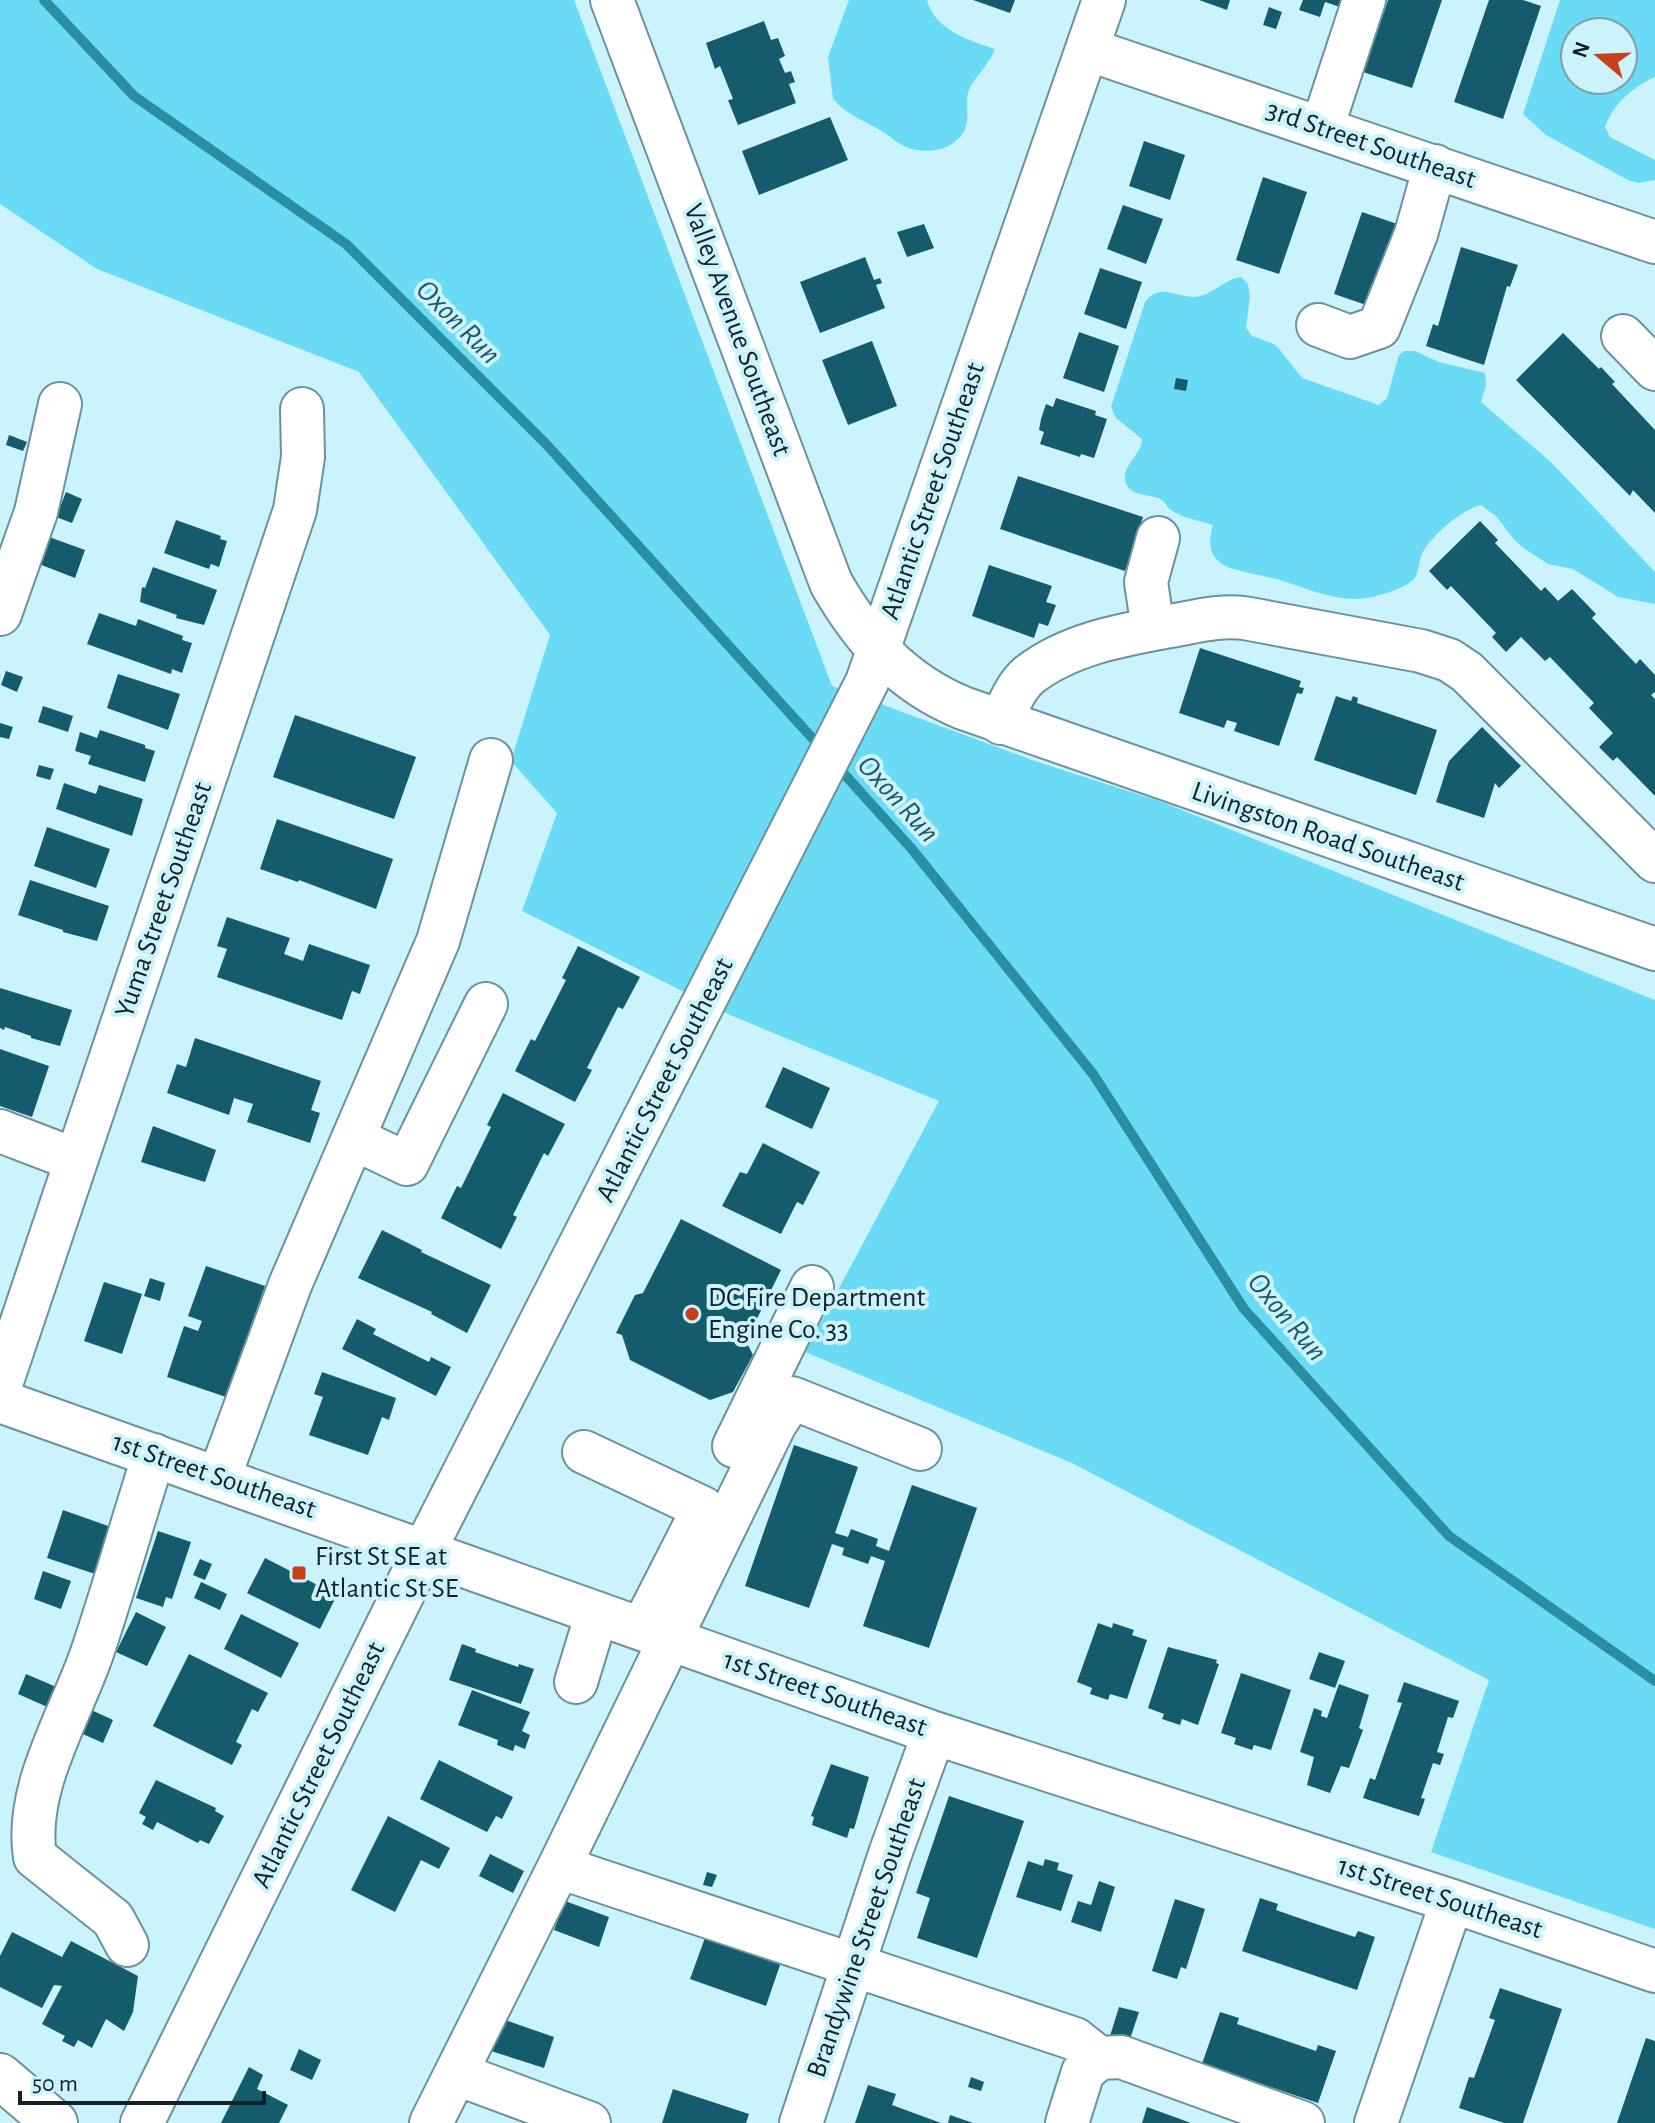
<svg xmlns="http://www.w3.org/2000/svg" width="1655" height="2123" viewBox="0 0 1655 2123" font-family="'Alegreya Sans',sans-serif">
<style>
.green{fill:#6adbf5;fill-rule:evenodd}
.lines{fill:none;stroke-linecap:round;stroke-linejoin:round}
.stream{stroke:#298ea2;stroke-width:10}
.building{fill:#145c6b}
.minor-casing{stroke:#6c929c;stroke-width:46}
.major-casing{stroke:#6c929c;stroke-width:48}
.minor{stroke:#fff;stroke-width:42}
.major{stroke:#fff;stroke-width:44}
.poi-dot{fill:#c73e19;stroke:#caf3fd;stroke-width:3}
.labels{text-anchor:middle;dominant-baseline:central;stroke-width:8;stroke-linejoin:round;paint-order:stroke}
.street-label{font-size:28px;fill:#122125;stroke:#caf3fd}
.poi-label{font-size:28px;fill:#122125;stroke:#caf3fd;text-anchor:start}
.water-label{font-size:30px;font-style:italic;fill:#225864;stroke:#caf3fd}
</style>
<rect width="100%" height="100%" fill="#caf3fd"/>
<path class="green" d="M0,0H574L832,686L1032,760L1162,802L1655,1000V1929L1431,1852L1489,1680L1072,1463L805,1352L939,1101L730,1015L522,911L557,813L511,761L550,635L359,372L97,269L0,204Z
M849,0H927C935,30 968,40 995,49C989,65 976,75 969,90C964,103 970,114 966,126C959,149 930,155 909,148C900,145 892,138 883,132C866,121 846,115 833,99L828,57Z
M1560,0H1655V77C1632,88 1614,103 1605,127L1610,137L1655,160V180L1639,183L1628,180L1546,135L1523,114ZM1575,32H1623V80H1575Z
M1241,277L1248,284L1250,296L1246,328L1252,336L1274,344L1280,350L1302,378L1379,405L1387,398L1399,355L1404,351H1415L1439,362L1485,373L1486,385L1481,402L1552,463L1655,572V604L1618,597L1573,569L1548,564L1522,547L1512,537L1497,517L1481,505C1461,510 1435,533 1424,550C1418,559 1420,571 1414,579C1406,589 1370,599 1357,599C1329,599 1305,588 1280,580C1266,576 1251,574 1238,570C1212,565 1206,549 1213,525C1200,521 1182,518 1171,510C1167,508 1166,503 1162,500C1151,493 1128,498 1125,480C1123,465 1142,454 1142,439L1116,418L1111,407L1145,302C1160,283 1173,296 1193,297C1211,297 1224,279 1241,277Z"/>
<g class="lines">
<path class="stream" d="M44,0L134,96L346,244L547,445L823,750
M836,765L911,848L1093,1074L1244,1309L1449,1536L1655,1681"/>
</g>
<path class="building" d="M973,0H1015L1010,13Z
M1199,0H1230L1227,10Z
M1303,0H1349L1346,9L1325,2L1320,17L1299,10Z
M1388,0H1442L1412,88L1363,72Z
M1489,0H1523L1541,6L1503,119L1454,102Z
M1269,7L1282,12L1276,29L1263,25Z
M764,21L771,40L778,38L785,56L779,59L785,73L791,71L795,82L789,84L796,103L738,125L728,100L733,99L720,66L715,69L706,43Z
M830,117L848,160L759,195L742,151Z
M1144,141L1185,155L1170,200L1129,186Z
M1263,177L1307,192L1279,274L1236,260Z
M1123,205L1163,219L1146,264L1107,249Z
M1362,212L1406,227L1378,309L1334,294Z
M924,224L934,248L907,257L897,232Z
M1461,247L1518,265L1510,287L1507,286L1484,365L1426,346L1433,324L1438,326Z
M865,257L874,280L880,278L882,283L876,285L885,308L820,333L800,282Z
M1100,268L1142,282L1126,329L1084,314Z
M1079,332L1119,346L1104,392L1063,378Z
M1563,333L1599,369L1601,367L1615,382L1612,384L1655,430V513L1633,490L1630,496L1516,380Z
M872,341L897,406L848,425L822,360Z
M1176,378L1188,380L1186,391L1174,389Z
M1056,398L1096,411L1095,415L1107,419L1094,458L1081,454L1080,457L1040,444L1044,432L1039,430L1041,419L1046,404L1053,407Z
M9,435L27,442L23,451L6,445Z
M1018,476L1143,517L1125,571L1000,529Z
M66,492L82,499L72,523L56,517Z
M176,520L221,536L220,539L227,541L219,567L211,564L209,569L164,553Z
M1480,521L1498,540L1495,543L1541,591L1545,587L1558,601L1572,589L1596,614L1592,618L1636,664L1640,659L1655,675V692L1651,695L1655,699V796L1617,757L1613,761L1599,747L1613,733L1589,708L1594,703L1550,657L1545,661L1521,637L1506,652L1492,637L1496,633L1451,586L1447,590L1429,571Z
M49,537L85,550L75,578L39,564Z
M989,565L1052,586L1046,602L1056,605L1048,626L1039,623L1034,638L972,616Z
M153,567L217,590L204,625L176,618L177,615L140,602L142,587L145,588Z
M99,613L136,626L138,619L183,636L182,640L192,643L182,673L172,669L171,674L87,644Z
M1200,648L1301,681L1299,687L1304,688L1302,694L1297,693L1279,746L1234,731L1237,723L1227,720L1224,728L1179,713Z
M6,671L23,677L17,692L1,685Z
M118,674L180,694L168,730L107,708Z
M1336,696L1351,701L1353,696L1358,698L1357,703L1437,730L1416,795L1314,760Z
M43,706L73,716L68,732L38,722Z
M295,715L416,757L394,819L273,777Z
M0,723L13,727L9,739L0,737Z
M1482,727L1521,766L1499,788L1495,783L1484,818L1436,802L1449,761Z
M100,730L145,745V748L155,751L145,782L88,764L91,756L75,751L80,732L97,738Z
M39,765L54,769L50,780L36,776Z
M64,783L96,794L99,785L143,799L132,836L56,809Z
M277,819L393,859L376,909L299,880L298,882L260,869Z
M47,827L110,849L96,888L34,866Z
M30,880L109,906L97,941L63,932V930L18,915Z
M227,917L290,938L284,954L303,961L309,944L370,965L360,994L352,991L342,1020L217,977L227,949L217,946Z
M578,946L640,977L623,1009L618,1007L587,1068L592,1070L575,1102L515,1071L531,1039L535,1041L566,980L562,978Z
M0,988L72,1010L60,1046L31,1038V1036L5,1027L4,1030L0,1028Z
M195,1038L321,1081L311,1110L320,1113L310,1143L247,1122L253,1104L234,1098L229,1115L167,1093L177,1064L186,1067Z
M0,1049L49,1066L32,1117L0,1106Z
M783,1067L830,1088L812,1129L765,1107Z
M503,1093L565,1124L548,1156L544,1153L513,1215L517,1217L501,1249L441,1218L457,1186L461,1188L491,1127L487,1125Z
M153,1126L216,1150L205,1182L141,1162Z
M763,1143L820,1172L803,1205L797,1202L781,1234L722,1206L740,1172L747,1174Z
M681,1219L781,1270L746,1341L753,1355L733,1392L710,1400L630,1360L622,1335L616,1333L635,1295L643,1293Z
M382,1230L422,1250L421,1252L491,1285L467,1333L431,1314L432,1312L358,1278Z
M206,1266L265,1286L226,1397L167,1377L184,1326L198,1331L202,1321L188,1316Z
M150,1278L165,1283L160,1301L144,1296Z
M104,1282L142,1294L122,1354L84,1341Z
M357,1319L376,1329L373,1334L429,1362L431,1357L451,1367L436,1396L342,1349Z
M322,1372L396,1398L389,1420L382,1417L368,1455L309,1435L323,1397L314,1394Z
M794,1445L858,1467L835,1533L848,1537L851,1529L878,1539L876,1546L889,1551L912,1485L977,1508L929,1648L863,1626L885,1561L871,1556L868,1564L842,1555L844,1548L832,1544L809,1608L745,1586Z
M63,1510L111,1527L95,1574L47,1558Z
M158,1531L191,1542L172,1599L166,1597L163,1607L136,1598Z
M265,1558L337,1595L320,1629L247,1593Z
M200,1559L212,1564L205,1580L193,1575Z
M43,1571L71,1581L61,1609L34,1599Z
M201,1582L227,1594L220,1610L194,1598Z
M136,1612L166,1627L147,1666L116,1652Z
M241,1614L299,1643L281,1678L224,1649Z
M1098,1623L1112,1628L1113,1623L1134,1630L1132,1635L1147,1640L1127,1699L1110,1694L1108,1700L1090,1694L1092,1688L1077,1682Z
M462,1644L476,1649L475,1652L518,1667L519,1664L534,1669L521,1704L449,1680Z
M1168,1647L1217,1660L1216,1663L1219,1664L1198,1725L1182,1719L1180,1725L1162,1719L1164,1714L1148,1708Z
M1319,1652L1345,1661L1335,1688L1309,1679Z
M189,1654L268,1693L258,1712L252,1709L236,1742L242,1745L232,1765L153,1726Z
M1241,1673L1291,1690L1271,1750L1254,1745L1252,1750L1234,1744L1236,1738L1221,1733Z
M26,1674L61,1689L52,1709L18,1694Z
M1404,1682L1459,1701L1453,1718L1448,1717L1437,1752L1444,1754L1440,1765L1433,1763L1421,1798L1425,1799L1419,1816L1363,1798L1370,1778L1375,1780L1402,1703L1397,1702Z
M1339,1684L1369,1695L1359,1728L1363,1730L1349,1768L1341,1766L1330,1793L1307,1785L1314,1757L1300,1752L1314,1708L1322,1711L1321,1716L1327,1718Z
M472,1690L530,1712L522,1731L530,1735L525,1749L515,1745L513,1751L497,1745L498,1740L458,1725Z
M87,1708L113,1720L103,1743L76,1731Z
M439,1760L513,1797L502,1819L496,1816L487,1832L420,1799Z
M831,1764L869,1777L854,1829L850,1828L847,1838L812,1825L814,1817L811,1816Z
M156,1780L216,1808L215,1811L224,1816L209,1844L200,1840L198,1843L157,1822L153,1830L142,1824L146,1817L139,1813Z
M949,1796L1024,1821L977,1958L917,1938L930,1898L916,1893Z
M388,1816L450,1848L439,1869L421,1860L395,1912L351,1890Z
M490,1854L524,1871L513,1893L479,1876Z
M1045,1859L1059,1863L1057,1870L1073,1875L1061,1911L1016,1897L1028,1861L1043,1866Z
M707,1872L717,1875L712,1887L703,1885Z
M1099,1881L1115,1887L1101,1932L1071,1922L1078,1901L1091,1905Z
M1260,1898L1278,1904L1276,1910L1322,1926L1355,1937L1358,1931L1375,1937L1357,1990L1242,1951Z
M1175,1899L1205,1909L1186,1969L1181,1967L1177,1979L1152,1971Z
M565,1901L609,1917L599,1947L554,1930Z
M12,1932L62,1957L71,1941L138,1976L133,2012L124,2031L106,2019L92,2048L78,2040L74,2047L62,2041L65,2036L42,2024L62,1986L54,1985L42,2008L0,1987V1956Z
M706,1935L781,1962L766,2006L690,1979Z
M1500,1988L1562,2009L1523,2123H1504L1459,2108L1469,2077L1474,2078L1495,2020L1489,2018Z
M1119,2007L1139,2012L1129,2042L1110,2036Z
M1220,2012L1239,2018L1237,2024L1316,2051L1318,2045L1336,2051L1318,2103L1202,2064Z
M502,2019L554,2037L544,2068L491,2051Z
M1646,2038L1655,2041V2123H1617Z
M299,2049L321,2060L312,2080L290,2070Z
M249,2067L263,2075L257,2089L288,2105L279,2123H221Z
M971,2077L984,2082L981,2091L968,2087Z
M868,2085L896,2094L892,2105L941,2123H855Z
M673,2089L749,2114L746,2123H662Z
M1147,2107L1191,2123H1142Z
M950,2115L973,2123H948Z"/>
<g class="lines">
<g class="minor-casing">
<path id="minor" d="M612,0L831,583C863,639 902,683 963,708L1655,949
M1087,49L1655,242
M1322,128L1364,0
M1318,325L1350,337L1379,327L1416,234L1435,166
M1623,336L1655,369
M0,614L36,512L60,404
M1153,629L1146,582L1158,538
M1001,723C1008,706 1015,687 1029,675C1070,643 1126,634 1176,625C1198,621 1221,615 1244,618L1421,651L1449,660L1467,672L1655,861
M0,1131L76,1160
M353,1138L407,1164L486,1004
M0,1387L295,510L303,457L302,409
M0,1401L934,1733L1452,1901L1655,1971
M734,1446L812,1287
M584,1452L703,1508
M219,1478L290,1285L438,941L491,760
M642,1629L694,1527
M576,1682L597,1613
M559,1867L1075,2039L1099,2058
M127,1945L113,1919L35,1857C24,1788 70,1717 92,1653C114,1588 133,1520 154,1455
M457,2074L589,2123
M142,2123L424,1551L867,682L1104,0
M431,2123L559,1867L775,1424L792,1398L920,1449
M801,2123L890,1854L934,1733
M1067,2123L1083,2072L1099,2058L1121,2057L1303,2123
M1376,2123L1452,1901"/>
</g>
<g class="major-casing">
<path id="major" d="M0,2076L55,2123"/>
</g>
<use href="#minor" class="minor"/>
<use href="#major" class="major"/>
</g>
<g class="poi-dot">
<circle cx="692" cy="1314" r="8"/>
<rect x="291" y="1565" width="16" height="16" rx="4"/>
</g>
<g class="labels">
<g class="street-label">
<text transform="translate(1371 145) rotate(19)">3rd Street Southeast</text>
<text transform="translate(737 330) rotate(70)">Valley Avenue Southeast</text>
<text transform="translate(933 491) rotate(-71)">Atlantic Street Southeast</text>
<text transform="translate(1328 837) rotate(19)">Livingston Road Southeast</text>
<text transform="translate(164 900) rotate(-71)">Yuma Street Southeast</text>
<text transform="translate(665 1080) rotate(-63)">Atlantic Street Southeast</text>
<text transform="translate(214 1476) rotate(19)">1st Street Southeast</text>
<text transform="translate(825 1694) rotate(19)">1st Street Southeast</text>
<text transform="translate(319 1765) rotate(-64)">Atlantic Street Southeast</text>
<text transform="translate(1440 1898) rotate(18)">1st Street Southeast</text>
<text transform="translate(867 1928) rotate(-71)">Brandywine Street Southeast</text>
</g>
<g class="poi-label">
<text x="708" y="1298">DC Fire Department<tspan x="708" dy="32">Engine Co. 33</tspan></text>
<text x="315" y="1557">First St SE at<tspan x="315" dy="32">Atlantic St SE</tspan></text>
</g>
<g class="water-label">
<text transform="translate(458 322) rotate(45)">Oxon Run</text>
<text transform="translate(898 799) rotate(48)">Oxon Run</text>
<text transform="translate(1287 1317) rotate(50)">Oxon Run</text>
</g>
</g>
<g transform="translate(1599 56) rotate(289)"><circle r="38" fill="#caf3fd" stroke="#809fa7" stroke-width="2"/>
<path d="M0-6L14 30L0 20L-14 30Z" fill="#c73e19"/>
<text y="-12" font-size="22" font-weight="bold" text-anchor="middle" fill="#122125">N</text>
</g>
<path d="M20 2091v12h244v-12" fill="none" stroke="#122125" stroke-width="4"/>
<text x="32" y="2091" font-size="24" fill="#122125" stroke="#caf3fd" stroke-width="6" paint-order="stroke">50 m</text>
</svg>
